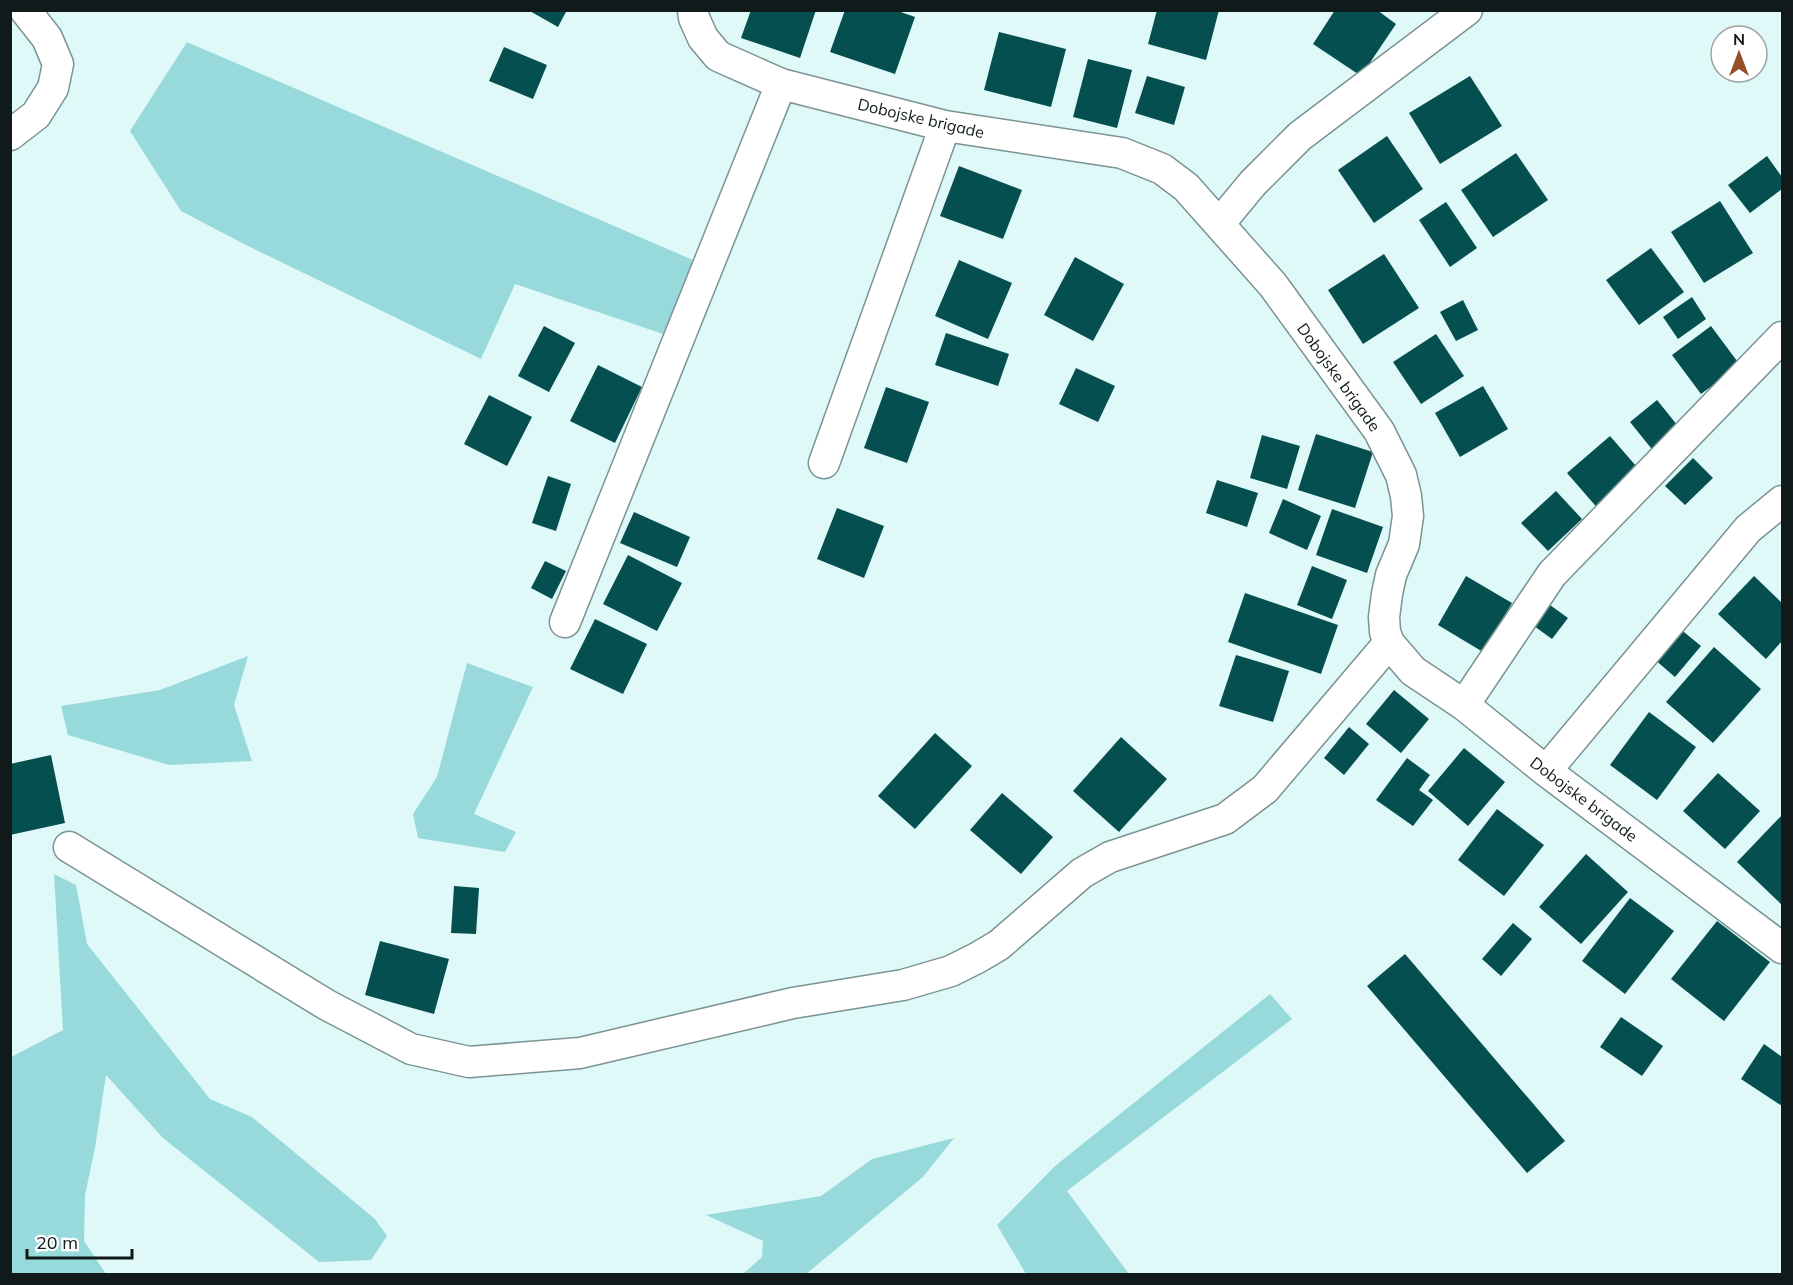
<svg xmlns="http://www.w3.org/2000/svg" width="1793" height="1285" viewBox="0 0 1793 1285" font-family="Mulish,sans-serif">
<style>
.green{fill:#98dadb}
.building{fill:#064f51}
.lines{fill:none;stroke-linecap:round;stroke-linejoin:round}
.street-casing{stroke:#7c9393;stroke-width:33}
.street{stroke:#fff;stroke-width:30}
.labels{text-anchor:middle;dominant-baseline:central;stroke-width:6;stroke-linejoin:round;paint-order:stroke}
.street-label{font-size:16px;fill:#111a1a;stroke:#fff}
</style>
<rect width="100%" height="100%" fill="#dff8f8"/>
<path class="green" d="M187,42L693,260L669,336L515,284L481,359L246,245L181,211L130,131Z
M248,656L234,705L252,761L169,765L68,735L61,706L160,690Z
M467,663L533,687L474,814L516,832L505,852L418,838L413,814L437,777Z
M54,874L76,885L87,944L210,1099L252,1117L375,1219L387,1236L371,1260L319,1262L163,1138L106,1075L95,1148L85,1195L84,1241L106,1274H11V1057L63,1030Z
M1270,994L1292,1019L1067,1191L1129,1274H1026L997,1225L1055,1166Z
M954,1138L923,1177L806,1274H743L762,1257L763,1241L706,1215L821,1196L872,1159Z"/>
<path class="building" d="M528,10H567L558,27Z
M751,10H816L800,58L741,38Z
M845,10H895L915,17L895,74L830,52Z
M1157,10H1219L1206,60L1148,44Z
M1335,10H1377L1396,24L1361,76L1313,44Z
M999,32L1066,49L1051,107L984,90Z
M504,47L547,65L533,99L489,81Z
M1088,59L1132,70L1117,128L1073,117Z
M1147,76L1185,87L1174,125L1135,113Z
M1470,76L1502,126L1440,164L1409,113Z
M1387,136L1423,189L1374,223L1338,170Z
M1516,153L1548,200L1493,237L1461,190Z
M1767,156L1782,177V189L1750,213L1728,185Z
M959,166L1022,190L1003,239L940,216Z
M1720,201L1753,253L1704,283L1671,232Z
M1446,202L1477,248L1450,267L1419,220Z
M1651,248L1684,292L1639,325L1606,280Z
M1384,254L1419,308L1363,344L1328,290Z
M1075,257L1124,284L1093,341L1044,315Z
M959,260L1012,283L988,339L935,316Z
M1692,297L1706,319L1678,339L1663,317Z
M1463,300L1478,330L1456,341L1440,312Z
M544,326L575,343L549,392L518,376Z
M1711,326L1740,365L1701,394L1672,355Z
M946,333L1009,354L998,386L935,365Z
M1436,334L1464,376L1421,404L1393,362Z
M598,365L642,387L615,443L570,421Z
M1076,368L1115,386L1098,422L1059,404Z
M1483,386L1508,429L1460,457L1435,413Z
M886,387L929,402L907,463L864,448Z
M489,395L532,417L507,466L464,444Z
M1657,400L1682,431L1655,453L1630,422Z
M1316,434L1373,452L1355,508L1298,490Z
M1262,435L1300,446L1287,489L1250,478Z
M1610,436L1643,474L1600,511L1567,473Z
M1693,458L1713,478L1685,505L1665,486Z
M548,476L571,484L556,531L532,523Z
M1217,480L1258,493L1247,527L1206,513Z
M1556,491L1582,519L1548,551L1521,523Z
M1283,499L1321,516L1307,550L1269,533Z
M837,508L884,526L864,578L817,559Z
M1332,509L1383,527L1367,573L1316,555Z
M634,512L690,537L677,567L620,543Z
M628,555L682,583L657,631L603,604Z
M545,561L566,571L552,599L531,588Z
M1312,566L1347,580L1332,619L1297,605Z
M1466,576L1512,603L1483,652L1438,625Z
M1754,576L1782,603V641L1766,659L1718,614Z
M1245,593L1338,625L1321,674L1228,642Z
M1550,605L1568,618L1552,639L1534,626Z
M595,619L647,644L623,694L570,669Z
M1679,628L1701,646L1675,677L1654,659Z
M1714,647L1761,689L1713,743L1666,702Z
M1236,655L1289,671L1273,722L1219,706Z
M1394,690L1429,719L1401,753L1366,724Z
M1649,712L1696,747L1657,800L1610,765Z
M1349,727L1369,744L1344,775L1324,758Z
M935,733L972,766L915,829L878,796Z
M1121,737L1167,779L1119,832L1073,791Z
M1464,748L1505,782L1468,826L1428,791Z
M51,755L65,823L10,835V764Z
M1407,758L1430,775L1419,790L1433,800L1413,826L1376,800Z
M1718,773L1760,811L1725,849L1683,811Z
M1002,793L1053,837L1021,874L970,830Z
M1497,809L1544,845L1504,896L1458,860Z
M1782,815V905L1737,862Z
M1586,854L1628,892L1581,944L1539,907Z
M454,886L479,888L476,934L451,933Z
M1630,898L1674,931L1625,994L1582,961Z
M1717,921L1770,962L1724,1021L1671,979Z
M1513,923L1532,939L1501,976L1482,959Z
M380,941L449,959L434,1014L365,995Z
M1405,954L1565,1141L1527,1173L1367,986Z
M1621,1017L1663,1046L1642,1076L1600,1047Z
M1764,1044L1782,1057V1106L1741,1079Z"/>
<g class="lines">
<g class="street-casing">
<path id="street" d="M693,10L694,18L703,38L718,56L781,84L945,126L1122,153L1162,169L1186,187L1273,285L1379,431L1401,475L1406,496L1408,516L1404,544L1391,575L1387,594L1384,617L1385,632L1389,643L1413,671L1464,705L1546,771L1782,948
M10,135L36,115L53,88L58,64L47,38L25,10
M1219,224L1253,183L1300,136L1467,10
M824,463L945,126
M565,622L781,84
M1464,705L1552,574L1782,337
M1546,771L1748,529L1782,501
M69,847L327,1005L411,1049L469,1062L580,1053L793,1003L903,985L951,971L977,958L999,945L1082,873L1110,857L1225,819L1265,789L1389,643"/>
</g>
<use href="#street" class="street"/>
</g>
<g class="labels">
<g class="street-label">
<text transform="translate(921 118) rotate(13)">Dobojske brigade</text>
<text transform="translate(1339 377) rotate(54)">Dobojske brigade</text>
<text transform="translate(1584 799) rotate(37)">Dobojske brigade</text>
</g>
</g>
<rect width="1793" height="1285" fill="none" stroke="#111a1a" stroke-width="24"/>
<g transform="translate(1739 54)"><circle r="28" fill="#ffffff" stroke="#a0a3a3" stroke-width="1.5"/>
<path d="M0-4.5L10 22L0 15L-10 22Z" fill="#964f29"/>
<text y="-9" font-size="16" font-weight="bold" text-anchor="middle" fill="#111a1a">N</text>
</g>
<path d="M27 1249v9h105v-9" fill="none" stroke="#111a1a" stroke-width="3"/>
<text x="36" y="1249" font-size="18" fill="#111a1a" stroke="#ffffff" stroke-width="4.5" paint-order="stroke">20 m</text>
</svg>
